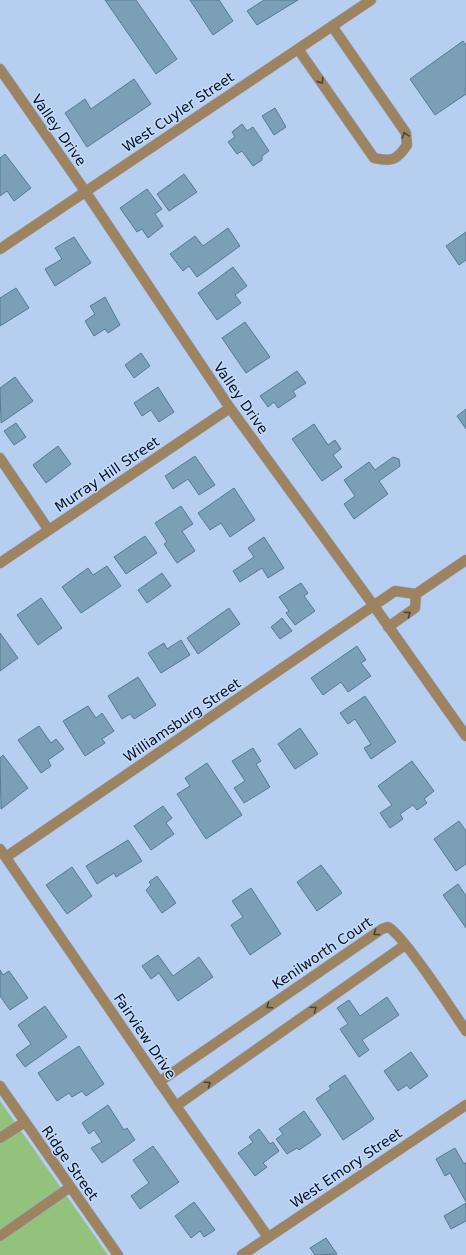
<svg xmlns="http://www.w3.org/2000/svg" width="466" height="1255" viewBox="0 0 466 1255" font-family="'DejaVu Sans',sans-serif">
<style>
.green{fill:#93c27d}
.building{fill:#7a9fb7;stroke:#567a91}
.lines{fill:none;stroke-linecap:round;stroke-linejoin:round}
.minor-casing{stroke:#96abc9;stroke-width:11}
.minor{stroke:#9d835f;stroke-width:10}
.oneway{stroke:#4a4338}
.labels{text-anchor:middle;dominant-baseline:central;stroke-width:3;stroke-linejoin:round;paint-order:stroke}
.street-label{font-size:14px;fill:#060e19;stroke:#c3dbfd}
</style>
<rect width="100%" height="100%" fill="#b6cef0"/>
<path class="green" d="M0,1101L108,1255H0Z"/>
<path class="building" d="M105,0H136L177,59L156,74Z
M190,0H219L233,21L213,35Z
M264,0H298L257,25L247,11Z
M463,41L466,45V94L435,115L410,79Z
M134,79L151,104L87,147L65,113L85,99L91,109Z
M275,108L286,127L274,135L262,116Z
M242,124L247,131L253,127L269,151L262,156V160L253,166L242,151L237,154L228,142L235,137L232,132Z
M5,154L31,188L14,201L7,191L0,196V158Z
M184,174L197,192L169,211L157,194Z
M147,189L162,209L155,214L163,226L148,238L142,229L137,232L120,208Z
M228,228L240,246L197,277L189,266L183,271L170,254L195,236L203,246Z
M466,232V260L459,265L446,246Z
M74,237L91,263L55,286L45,269L62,259L55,248Z
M233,267L247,286L235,295L241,303L217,320L198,293Z
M16,288L29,308L0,326V298Z
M105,297L120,325L108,333L105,329L94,336L85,321L95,314L90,306Z
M245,322L270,357L246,373L222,338Z
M141,353L150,366L134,378L125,365Z
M297,371L306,383L293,391L296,396L278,408L274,402L268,407L260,396Z
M15,377L33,401L1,423L0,388Z
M158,387L174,412L159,422L151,410L142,416L134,403Z
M466,409V429L457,416Z
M16,423L26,437L14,445L4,431Z
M314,424L328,445L335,440L341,449L333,455L342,467L322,481L292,439Z
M58,446L71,464L46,483L33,465Z
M195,456L215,485L199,495L188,479L173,489L165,476Z
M393,457L399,459L400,466L379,481L388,494L354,519L344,504L355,496L344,480L369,462L375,470Z
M234,488L255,520L230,537L221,523L210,530L198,513Z
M181,506L193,524L182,531L195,551L177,563L164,544L167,542L155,523Z
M145,536L157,553L126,574L114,557Z
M264,537L284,568L268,578L262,568L240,582L233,571L254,557L248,548Z
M107,566L121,586L81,613L62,587L88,568L93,575Z
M162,573L171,586L147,603L138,590Z
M301,583L308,593L304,596L315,611L295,625L286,613L289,611L279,597Z
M41,598L62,628L38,645L17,615Z
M229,608L240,624L198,654L187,638Z
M282,618L292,631L280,639L271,627Z
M0,633L18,658L0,671Z
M181,640L190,655L161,673L148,653L164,643L167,649Z
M357,646L366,660L361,663L371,676L348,692L341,682L323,695L311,678Z
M138,677L156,705L134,719L130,714L122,719L108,696Z
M365,696L396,742L371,759L364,748L371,744L355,719L348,724L340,713Z
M88,706L96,718L102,713L114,731L102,739L105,743L85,756L63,721Z
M39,726L51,743L56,739L64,749L48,760L51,766L41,773L18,740Z
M300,728L318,754L295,769L278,744Z
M253,748L261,761L256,764L270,787L244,803L234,788L245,781L232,761Z
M3,755L28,788L1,809L0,758Z
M412,761L434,791L424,799L427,803L417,810L413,805L400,814L403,819L390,828L380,813L392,805L378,786Z
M207,763L242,815L206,839L177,794L190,786L185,778Z
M163,806L172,818L166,823L174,834L151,850L134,826Z
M459,821L466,831V864L456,871L434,839Z
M128,840L142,861L116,877L114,873L97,884L86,866Z
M321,865L342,893L317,911L297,882Z
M72,867L92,896L67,914L46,885Z
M157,876L176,903L162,913L146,890L151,885L149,882Z
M458,884L466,896V928L443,895Z
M251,888L281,934L250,955L231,925L243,917L232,901Z
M158,955L173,976L199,957L213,977L178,1001L159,973L151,979L142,966Z
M0,970L3,975L9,971L28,998L10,1010L0,996Z
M387,997L399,1015L362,1040L369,1050L359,1057L340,1029L348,1024L337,1008L349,1000L360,1016Z
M45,1006L67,1037L25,1067L16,1055L31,1044L18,1025Z
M79,1046L104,1084L86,1096L82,1091L72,1097L69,1093L57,1101L38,1073Z
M411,1052L428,1076L410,1089L407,1085L398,1091L384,1071Z
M345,1075L374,1119L343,1140L316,1099L331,1089L329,1086Z
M108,1105L124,1130L127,1128L135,1140L102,1163L91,1148L102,1142L94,1130L89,1134L82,1123Z
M304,1111L321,1135L299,1150L297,1148L287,1154L276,1139L283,1134L279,1129Z
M259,1129L270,1144L273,1142L279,1151L263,1163L267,1167L255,1176L238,1153L253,1142L249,1137Z
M153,1146L179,1182L140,1209L131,1196L149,1183L133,1160Z
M455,1148L464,1164L466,1162V1202L450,1173L445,1176L436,1159Z
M194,1202L215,1230L204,1237L200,1231L191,1238L175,1216Z
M466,1203V1221L451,1229L444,1216Z
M326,1238L337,1254L315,1255L310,1248Z"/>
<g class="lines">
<g class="minor-casing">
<path id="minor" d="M298,49L374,158C392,162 397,160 407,145L406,133L332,26
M0,69L85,191L230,408L374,606L466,736
M0,249L371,0
M0,458L48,529
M0,563L230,408
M388,627L415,608L416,594
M0,849L176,1106L268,1237
M6,857L395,591L416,594L466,560
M159,1082L382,929L388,927C403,934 454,1013 466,1031
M0,1086L118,1255
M176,1106L405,945
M0,1138L25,1122
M0,1236L69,1188
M242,1255L466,1105"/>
</g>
<use href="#minor" class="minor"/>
</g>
<defs><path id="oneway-chevron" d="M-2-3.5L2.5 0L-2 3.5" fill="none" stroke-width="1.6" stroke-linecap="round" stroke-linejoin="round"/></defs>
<g class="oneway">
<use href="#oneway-chevron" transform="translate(321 81) rotate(55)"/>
<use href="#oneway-chevron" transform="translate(405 135) rotate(-107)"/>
<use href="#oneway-chevron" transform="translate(408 614) rotate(-34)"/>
<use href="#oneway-chevron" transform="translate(376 933) rotate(146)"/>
<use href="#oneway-chevron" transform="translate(269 1006) rotate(146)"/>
<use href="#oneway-chevron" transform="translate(314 1009) rotate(-35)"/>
<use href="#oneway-chevron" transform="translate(208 1084) rotate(-35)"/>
</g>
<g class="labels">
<g class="street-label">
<text transform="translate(178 112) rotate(-34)">West Cuyler Street</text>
<text transform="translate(59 130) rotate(55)">Valley Drive</text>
<text transform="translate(241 398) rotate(55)">Valley Drive</text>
<text transform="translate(107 474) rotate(-34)">Murray Hill Street</text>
<text transform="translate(182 720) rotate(-34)">Williamsburg Street</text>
<text transform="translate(322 953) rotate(-34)">Kenilworth Court</text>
<text transform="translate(145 1036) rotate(56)">Fairview Drive</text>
<text transform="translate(70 1163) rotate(55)">Ridge Street</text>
<text transform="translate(346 1168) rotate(-34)">West Emory Street</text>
</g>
</g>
</svg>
